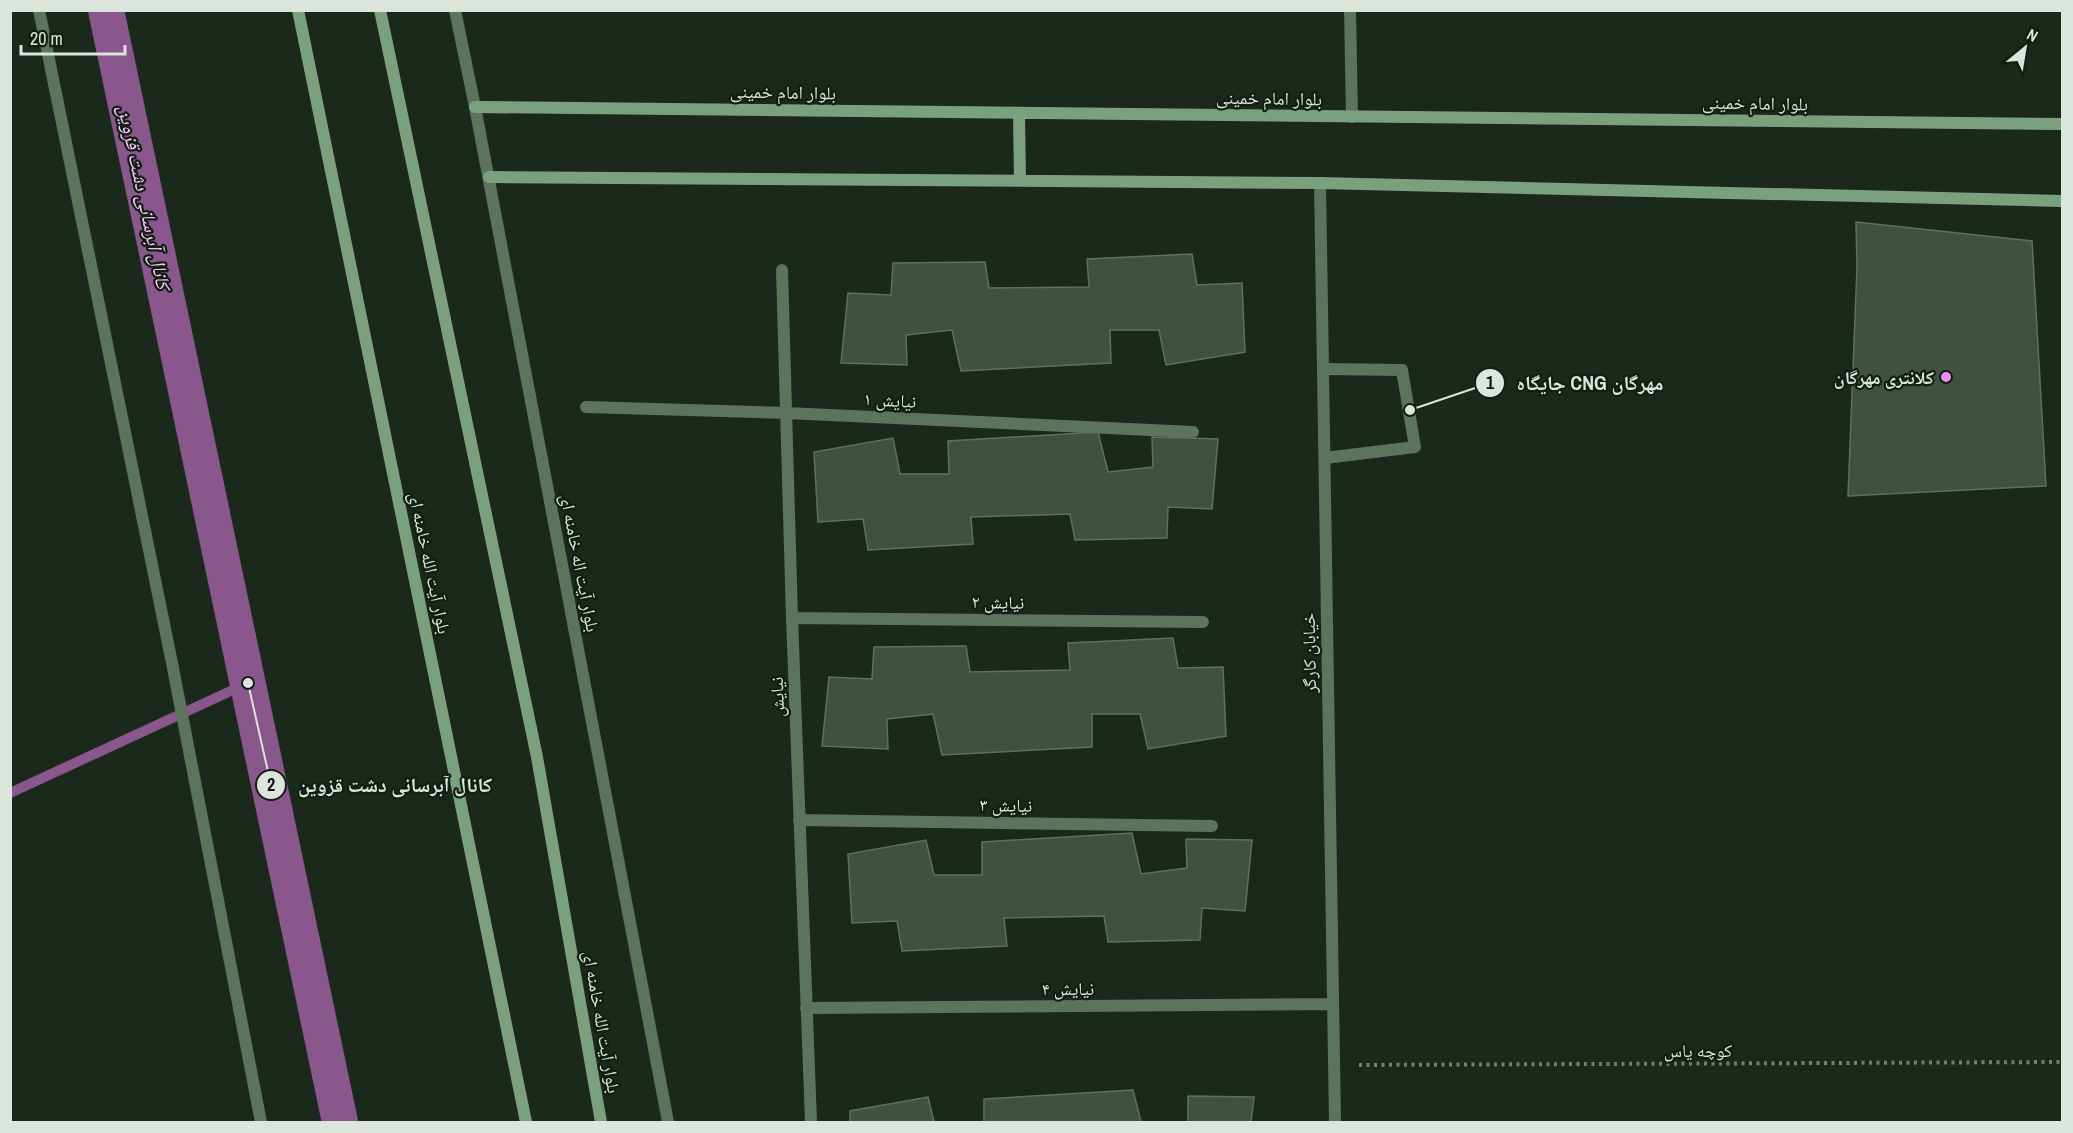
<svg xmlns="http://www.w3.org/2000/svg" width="2073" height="1133" viewBox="0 0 2073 1133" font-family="'Archivo Narrow','Noto Naskh Arabic',sans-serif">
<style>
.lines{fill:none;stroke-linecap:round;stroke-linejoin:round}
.stream{stroke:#89578b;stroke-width:10}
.canal{stroke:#89578b;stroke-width:36}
.building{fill:#405142;stroke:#5f7060;stroke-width:1.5}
.path{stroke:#737f74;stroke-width:4;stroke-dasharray:3 4.5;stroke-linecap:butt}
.lane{stroke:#5c735d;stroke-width:12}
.street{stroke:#5c735d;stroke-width:12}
.secondary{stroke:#7aa07d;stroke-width:12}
.poi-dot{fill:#f08bf5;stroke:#111f12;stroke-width:2}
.labels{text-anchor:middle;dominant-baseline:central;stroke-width:4.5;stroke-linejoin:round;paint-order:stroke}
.street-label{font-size:18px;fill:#dbe5dc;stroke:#111f12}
.poi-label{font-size:18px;font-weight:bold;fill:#dbe5dc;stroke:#111f12;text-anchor:end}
.water-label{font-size:20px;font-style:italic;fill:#fbc1fd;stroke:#111f12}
.leader{fill:none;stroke:#dbe5dc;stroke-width:2}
.callout-dot{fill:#dbe5dc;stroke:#111f12;stroke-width:2}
.mark-label{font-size:18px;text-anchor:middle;font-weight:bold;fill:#111}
.callout-label{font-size:20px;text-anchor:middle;font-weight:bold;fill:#dbe5dc;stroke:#111f12;stroke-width:4.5;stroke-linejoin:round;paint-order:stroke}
</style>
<rect width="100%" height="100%" fill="#1a291c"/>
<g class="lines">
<path class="stream" d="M10,793L248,683"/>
<path class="canal" d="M106,10L340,1122"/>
</g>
<path class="building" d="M1856,222L2032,241L2046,486L1848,496L1857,267Z
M1192,254L1197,285L1242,283L1245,352L1166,365L1159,330H1110L1111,363L961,371L952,330L906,335L907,365L841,363L848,293L891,295L893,263L985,262L989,288L1089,287L1087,259Z
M1098,432L1108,472L1153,467L1152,437L1218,439L1212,509L1168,507L1167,538L1075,540L1070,514L971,517L973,544L868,550L863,519L818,522L814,452L893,438L900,474H949L948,441Z
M1173,638L1178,668L1223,667L1226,736L1148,749L1140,714H1092V747L942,755L933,714L887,719L888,749L822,746L829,677L872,679L874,647L966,646L970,672L1070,670L1068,643Z
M1132,833L1141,874L1187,868L1186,839L1252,840L1245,911L1202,908L1200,940L1108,942L1104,916L1004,918L1007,946L902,951L897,921L852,923L848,854L926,840L934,875H982V842Z
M1133,1090L1141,1122H984V1099Z
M1188,1096L1254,1097L1251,1122H1188Z
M928,1097L934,1122H850V1111Z"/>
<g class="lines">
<path class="path" d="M1359,1065L2062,1062"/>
<path class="lane" d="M1323,369L1402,370L1415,447L1325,458"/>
<path class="street" d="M39,10L172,663L261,1122
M455,10L475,107L668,1122
M1350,10L1352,117
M1320,183L1335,1122
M782,270L792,618L811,1122
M586,407L786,413L1193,432
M792,618L1203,622
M799,820L1212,826
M806,1008L1331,1004"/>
<path class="secondary" d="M298,10L526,1122
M380,10L537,757L601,1122
M475,107L2062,124
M1019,113L1020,181
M489,177L1320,183L2062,201"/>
</g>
<circle class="poi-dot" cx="1946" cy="377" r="6"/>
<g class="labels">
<g class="street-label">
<text transform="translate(783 92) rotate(1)">بلوار امام خمینی</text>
<text transform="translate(1269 98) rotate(1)">بلوار امام خمینی</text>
<text transform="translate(1755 103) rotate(1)">بلوار امام خمینی</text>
<text transform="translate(890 400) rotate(3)">نیایش ۱</text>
<text transform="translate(430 563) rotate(78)">بلوار آیت الله خامنه ای</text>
<text transform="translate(580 563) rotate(79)">بلوار آیت اله خامنه ای</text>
<text transform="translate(998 602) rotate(1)">نیایش ۲</text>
<text transform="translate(1309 653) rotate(-91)">خیابان کارگر</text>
<text transform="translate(777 697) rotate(-92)">نیایش</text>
<text transform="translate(1006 805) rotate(1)">نیایش ۳</text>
<text x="1068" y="988">نیایش ۴</text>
<text transform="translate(602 1022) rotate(80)">بلوار آیت الله خامنه ای</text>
<text x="1698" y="1050">کوچه یاس</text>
</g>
<g class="poi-label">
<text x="1934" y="377">کلانتری مهرگان</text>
</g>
<g class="water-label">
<text transform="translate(145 197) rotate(78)">کانال آبرسانی دشت قزوین</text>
</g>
</g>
<path class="leader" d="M1410 410L1490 383M248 683L271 785"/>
<g class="callout-dot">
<circle cx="1410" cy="410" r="6"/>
<circle cx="248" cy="683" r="6"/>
<circle cx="1490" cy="383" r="15"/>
<circle cx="271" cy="785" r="15"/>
</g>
<g class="mark-label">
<text x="1490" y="389">1</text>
<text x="271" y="791">2</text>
</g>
<g class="callout-label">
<text x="1590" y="390">جایگاه CNG مهرگان</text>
<text x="395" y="792">کانال آبرسانی دشت قزوین</text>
</g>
<rect width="2073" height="1133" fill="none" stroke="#dbe5dc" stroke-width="24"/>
<g transform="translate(2025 48) rotate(30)" stroke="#111f12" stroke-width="4.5" paint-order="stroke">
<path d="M0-4.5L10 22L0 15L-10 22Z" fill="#dbe5dc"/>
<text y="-9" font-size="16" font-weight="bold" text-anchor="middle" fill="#dbe5dc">N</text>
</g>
<path d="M21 45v9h104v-9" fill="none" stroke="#dbe5dc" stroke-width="3"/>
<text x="30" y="45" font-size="18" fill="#dbe5dc" stroke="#111f12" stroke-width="4.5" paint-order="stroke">20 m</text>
</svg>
